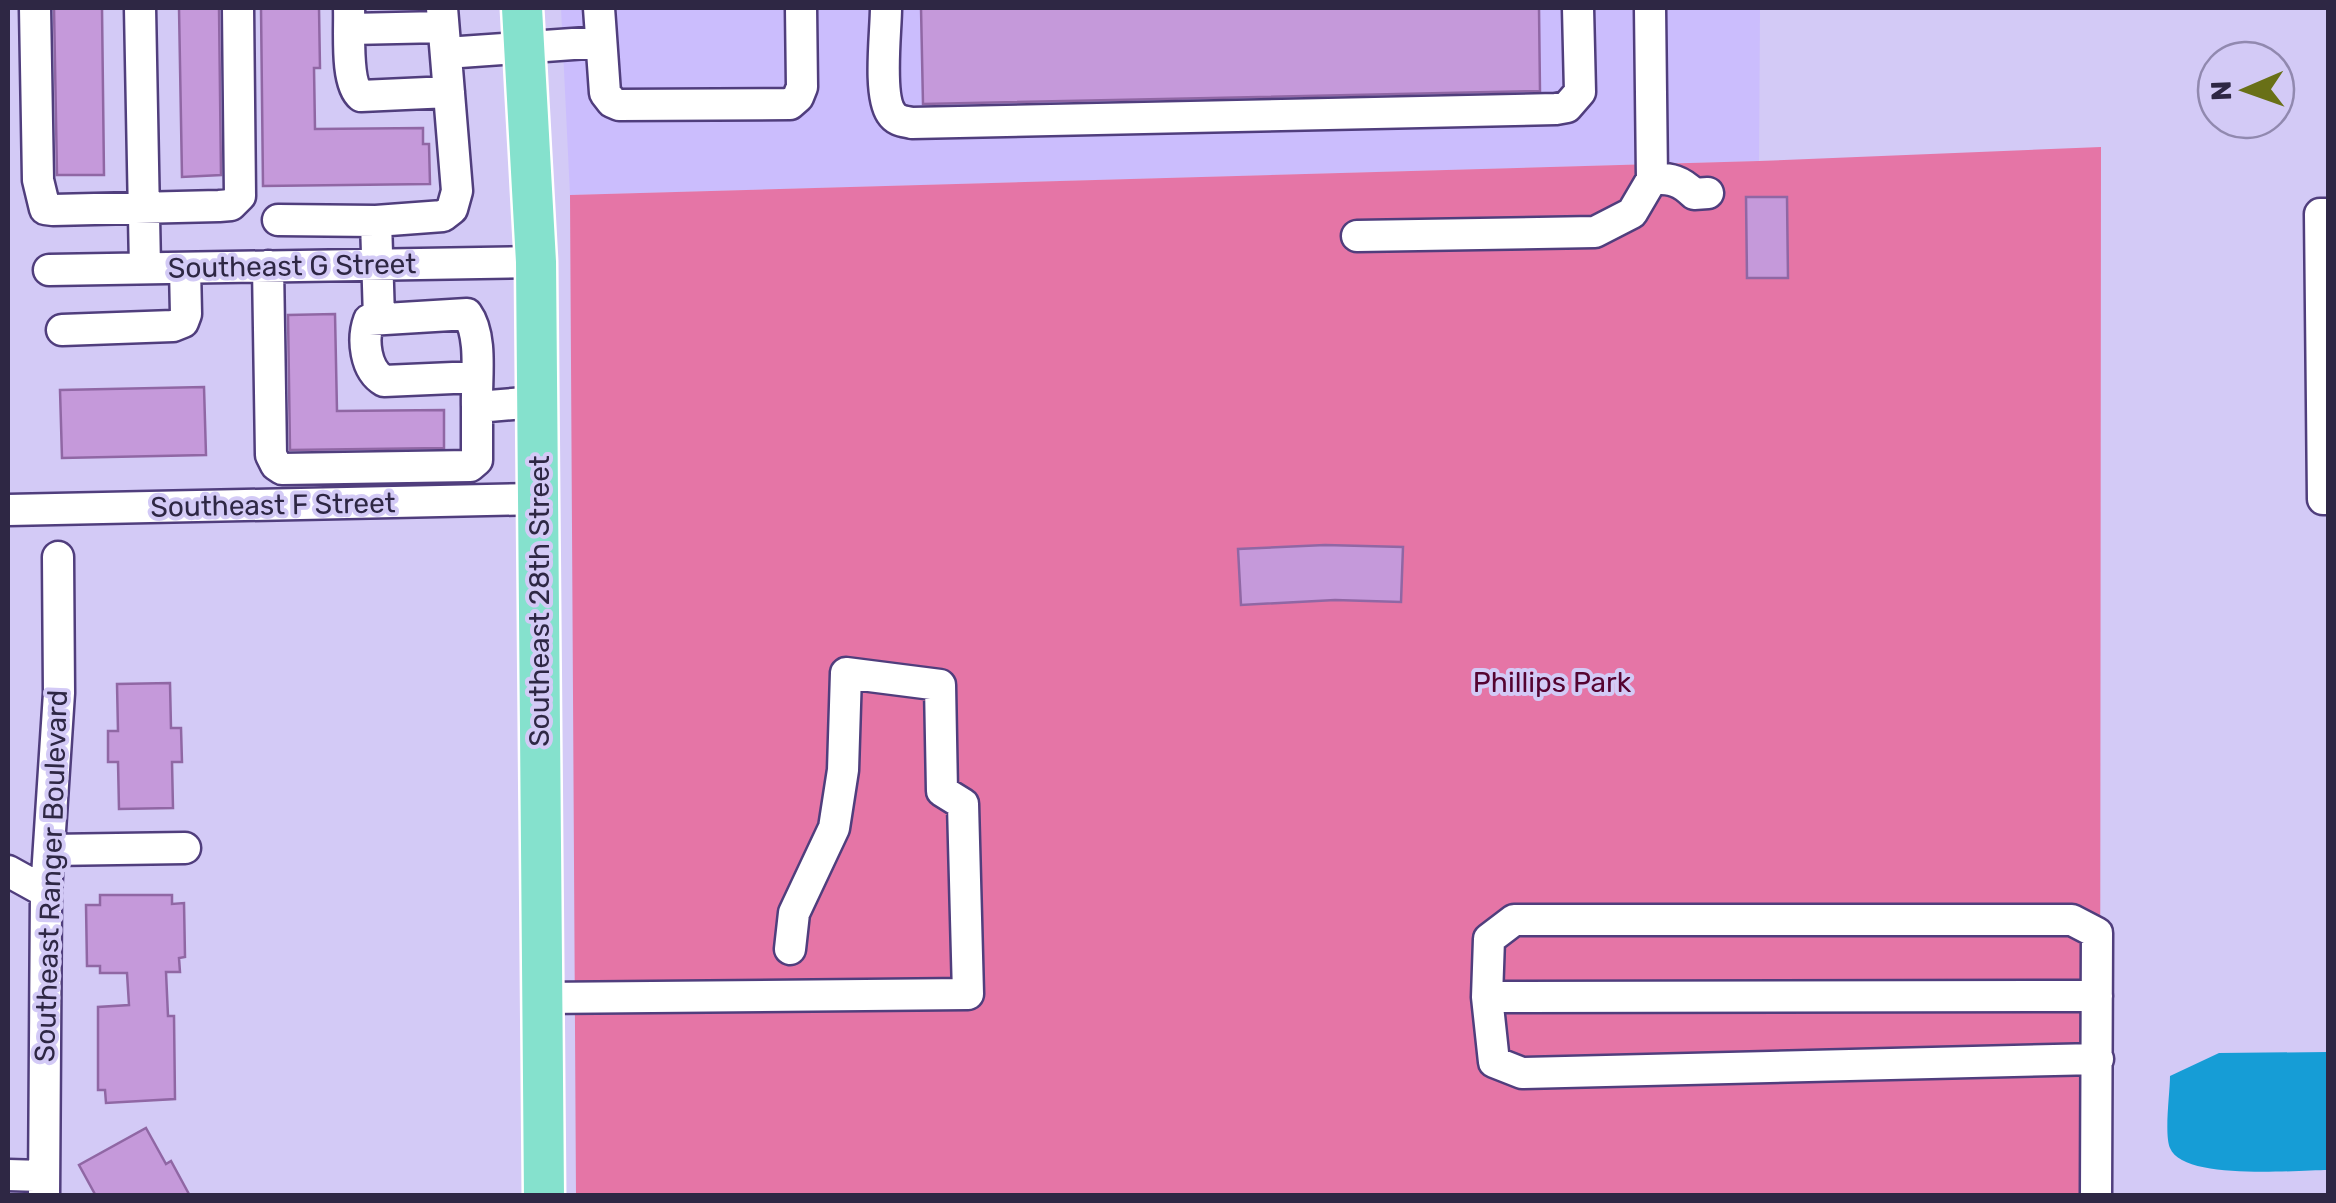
<svg xmlns="http://www.w3.org/2000/svg" width="2336" height="1203" viewBox="0 0 2336 1203" font-family="Rubik,sans-serif">
<style>
.built{fill:#cbbdfd}
.green{fill:#e575a6}
.water{fill:#169dd6}
.building{fill:#c599da;stroke:#9067a4;stroke-width:2.5}
.lines{fill:none;stroke-linecap:round;stroke-linejoin:round}
.minor-casing{stroke:#503e7d;stroke-width:35}
.major-casing{stroke:#fff;stroke-width:45}
.minor{stroke:#fff;stroke-width:30}
.major{stroke:#85e1cd;stroke-width:40}
.labels{text-anchor:middle;dominant-baseline:central;stroke-width:8;stroke-linejoin:round;paint-order:stroke}
.street-label{font-size:28px;fill:#2e2744;stroke:#d3caf6}
.park-label{font-size:28px;fill:#550330;stroke:#d3caf6}
</style>
<rect width="100%" height="100%" fill="#d3caf6"/>
<path class="built" d="M561,8H1760L1759,161L570,195Z"/>
<path class="green" d="M2101,147L2100,1195H576L570,195L1759,161Z"/>
<path class="water" d="M2328,1052V1170C2296,1170 2183,1181 2170,1148C2164,1134 2170,1093 2170,1076L2219,1053Z"/>
<path class="building" d="M54,8H102L104,175H57Z
M179,8H219L221,175L182,177Z
M261,8H319L320,68H314L315,129L423,128V144H429L430,184L263,186Z
M921,8H1539L1540,91L923,104Z
M1746,197H1787L1788,278H1747Z
M335,314L337,411L444,410V448L290,450L288,315Z
M204,387L206,455L62,458L60,390Z
M1325,545L1403,547L1401,602L1335,600L1241,605L1238,549Z
M170,683L171,728H181L182,762H172L173,808L119,809L118,762H108V731H118L117,684Z
M100,895H172V904L184,903L185,957L179,958L180,972H166L168,1016H174L175,1099L106,1103L105,1090H98V1007L129,1005L127,973H100V966H87L86,905H100Z
M146,1128L166,1164L171,1161L190,1196H96L79,1165Z"/>
<g class="lines">
<g class="minor-casing">
<path id="minor" d="M35,8L38,180L45,209L53,210L219,206L231,205L240,196L238,8
M140,8L145,268
M349,8C350,29 345,83 361,96L449,92
M599,8L605,93L612,102L619,105L790,104L798,97L802,87L801,8
M886,8C886,32 878,94 891,113C896,121 903,121 912,123L1556,109L1567,107L1580,92L1578,8
M350,29L443,27
M446,53L601,42
M1652,179C1671,178 1681,181 1694,194L1708,193
M2328,214H2320L2323,499H2328
M278,220L376,221L379,318
M376,221L443,216L452,209L457,191L442,8
M1357,236L1595,232L1632,213L1652,179L1650,8
M268,266L271,455L276,465L282,469L470,466L477,460V407L537,402
M49,270L536,262
M62,330L173,326L183,322L186,314L185,268
M476,377L384,381C365,370 362,339 369,320L467,314C483,336 476,380 477,407
M8,510L538,499
M50,850L185,848
M8,871L46,892
M1487,997L2097,996
M541,998L968,994L963,804L942,791L940,685L846,673L843,770L834,828L794,913L790,949
M8,1175L43,1176
M44,1196L46,892L59,693L58,557
M2096,1196L2097,933L2072,920H1514L1489,939L1487,997L1494,1062L1522,1073L2098,1059"/>
</g>
<g class="major-casing">
<path id="major" d="M522,8L536,262L544,1196"/>
</g>
<use href="#minor" class="minor"/>
<use href="#major" class="major"/>
</g>
<g class="labels">
<g class="street-label">
<text transform="translate(292 266) rotate(-1)">Southeast G Street</text>
<text transform="translate(273 505) rotate(-1)">Southeast F Street</text>
<text transform="translate(539 601) rotate(-90)">Southeast 28th Street</text>
<text transform="translate(51 876) rotate(-88)">Southeast Ranger Boulevard</text>
</g>
<g class="park-label">
<text x="1552" y="682">Phillips Park</text>
</g>
</g>
<rect width="2336" height="1203" fill="none" stroke="#2e2744" stroke-width="20"/>
<g transform="translate(2246 90) rotate(268)"><circle r="48" fill="#d3caf6" stroke="#9189af" stroke-width="2.5"/>
<path d="M0-8L18 38L0 25L-18 38Z" fill="#697017"/>
<text y="-15" font-size="28" font-weight="bold" text-anchor="middle" fill="#2e2744">N</text>
</g>
</svg>
